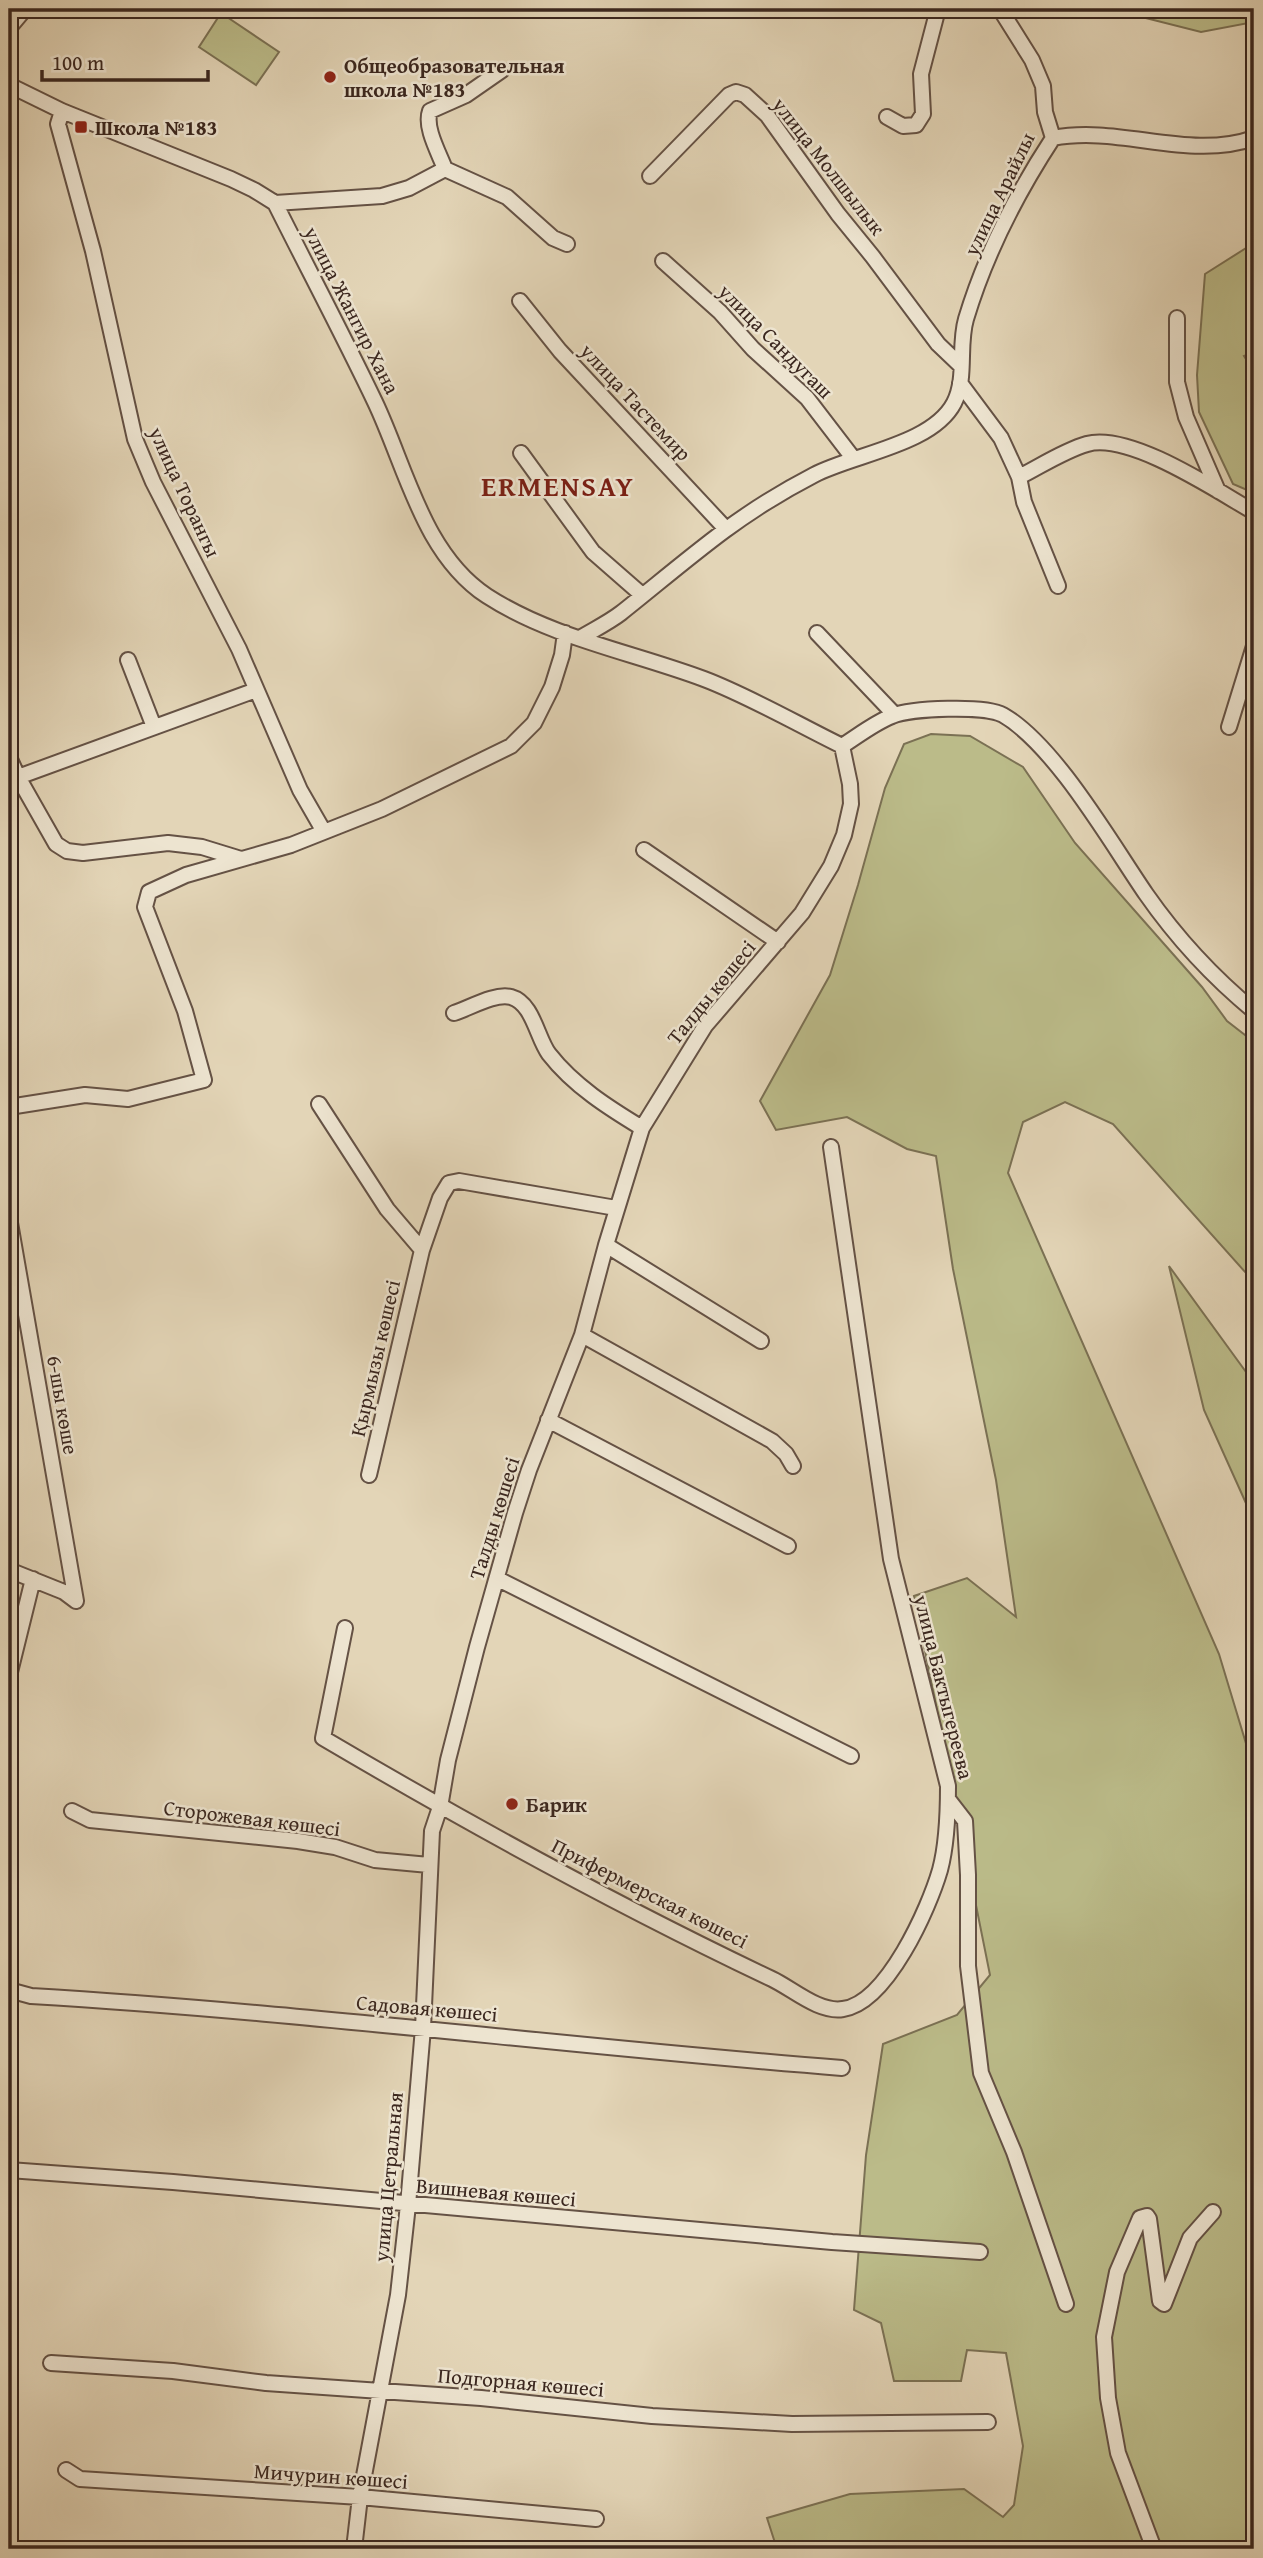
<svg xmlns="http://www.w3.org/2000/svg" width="1263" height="2558" viewBox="0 0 1263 2558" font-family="'Gentium Book Plus',serif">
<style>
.green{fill:#bbbb89;stroke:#7b7154;stroke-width:2}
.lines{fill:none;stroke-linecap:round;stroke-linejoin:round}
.minor-casing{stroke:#655245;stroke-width:18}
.minor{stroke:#ede4d0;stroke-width:14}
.poi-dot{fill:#8f2418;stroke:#ede4d0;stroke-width:2.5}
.labels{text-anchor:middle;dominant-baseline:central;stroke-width:5;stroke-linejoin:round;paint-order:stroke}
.poi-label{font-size:21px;font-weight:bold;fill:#3b271f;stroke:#ede4d0;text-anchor:start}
.street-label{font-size:21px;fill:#3b271f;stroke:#ede4d0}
.district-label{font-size:28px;font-weight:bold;letter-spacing:2px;fill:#7a1f14;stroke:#ede4d0}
</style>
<rect width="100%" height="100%" fill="#e3d5b7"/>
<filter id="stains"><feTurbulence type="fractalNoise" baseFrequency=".00286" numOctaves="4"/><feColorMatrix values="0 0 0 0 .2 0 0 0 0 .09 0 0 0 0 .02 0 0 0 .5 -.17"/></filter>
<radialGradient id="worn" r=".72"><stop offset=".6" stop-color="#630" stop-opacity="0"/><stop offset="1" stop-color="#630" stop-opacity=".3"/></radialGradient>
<path class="green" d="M1110,9H1254V22L1201,32Z
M221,13L279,52L256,85L199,47Z
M1254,243V352L1244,356L1254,372V493L1233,484L1199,412L1197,375L1205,274Z
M931,734L970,736L1023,767L1075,843L1202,987L1227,1021L1254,1042V1276L1246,1273L1113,1124L1065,1102L1023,1122L1008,1173L1219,1654L1254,1770V2549H777L767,2518L850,2494L964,2489L1003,2517L1014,2505L1023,2446L1006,2353L967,2350L961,2381H894L881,2323L854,2310L866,2155L883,2044L957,2015L990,1975L914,1596L967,1578L1016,1617L996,1480L953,1269L936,1156L907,1149L847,1117L776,1130L760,1101L830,975L858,885L885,788L904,744Z
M1169,1266L1254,1383V1521L1204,1410Z"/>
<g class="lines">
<g class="minor-casing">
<path id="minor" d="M9,28L25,9
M9,85L62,111L231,179L254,190L275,203C308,269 343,335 375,402C406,467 423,554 487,596C552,638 632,652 704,679C749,696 797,724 842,746
M62,111L58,124L93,251L135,439L153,482L239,649L300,790L323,830
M887,117L903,126L916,125L923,114L921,74L938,9
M1053,138C1120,125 1189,161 1254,138
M445,169L507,197L553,238L567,244
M650,176L729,95L736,92L745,95L767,115L838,214L873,257L938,344L960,365
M275,203L382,196L409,188L445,169C439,153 424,127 430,111L466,95L502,70
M663,261L720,312L753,349L807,398L853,458
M520,301L560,351L726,529
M1177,318V382L1186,417L1218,491
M960,383L1001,438L1019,477L1024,502L1058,586
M521,453L593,552L641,594
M1019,477C1041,466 1063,451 1087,444C1130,432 1217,491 1254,512
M817,633L894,714
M580,638C593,630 608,623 621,613C655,586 689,557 724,531C751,511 785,490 814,475C854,454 932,445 954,403C967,378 958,346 966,319C985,256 1017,193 1053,138L1045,112L1043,86L1032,60L1000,9
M128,660L154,727
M1229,727L1254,646
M842,746C858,736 874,723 892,716C911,708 985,705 1003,715C1055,745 1111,843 1146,894C1176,937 1214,978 1254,1011
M9,757L18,777L10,776
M644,850L778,942
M241,859L202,847L168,843L83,853L67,851L56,844L18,777L256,690
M454,1013C470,1008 494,993 511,997C533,1003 537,1038 549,1054C574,1086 609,1108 642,1128
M319,1104L387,1209L422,1250
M9,1107L85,1095L128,1099L204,1080L185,1011L145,907L149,892L186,875L291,845L382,809L511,746L534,723L552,687L562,655L565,633
M9,1217L76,1601
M606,1245L761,1341
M582,1335L772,1441L786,1454L793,1466
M548,1420L788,1546
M369,1475L422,1250L440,1198L449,1183L459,1181L616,1208
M9,1570L64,1592L76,1601
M498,1579L851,1756
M345,1628L323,1738C469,1824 618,1906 772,1979C793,1989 819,2013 843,2009C887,2003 929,1908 940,1870C947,1844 948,1813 948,1786L891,1559L831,1147
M9,1676L33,1579
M948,1799L965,1821L968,1875V1966L981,2073L1014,2152L1066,2304
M72,1811L90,1820L298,1841L335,1847L375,1860L429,1865
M9,1990L31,1996C302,2012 571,2047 842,2068
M9,2170L173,2182L832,2242L980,2252
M51,2363L173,2371L266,2383L481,2398L652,2416L792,2424L988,2422
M66,2470L80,2479L360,2497L596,2519
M354,2549L360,2497L398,2295L408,2205L423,2028L432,1831L440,1807L448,1760L477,1647L515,1513L529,1470L582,1335L606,1245L642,1128L705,1026L802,913L831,866L844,835L851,804L850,784L842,746
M1154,2549L1118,2453L1108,2398L1104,2337L1117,2272L1140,2218L1147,2216L1149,2219L1160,2301L1164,2304L1190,2238L1213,2212"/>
</g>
<use href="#minor" class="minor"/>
</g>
<g class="poi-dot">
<circle cx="330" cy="77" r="7"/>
<rect x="74" y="120" width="14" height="14" rx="3.5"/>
<circle cx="512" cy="1804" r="7"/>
</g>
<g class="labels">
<g class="poi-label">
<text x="344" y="65">Общеобразовательная<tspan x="344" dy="24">школа №183</tspan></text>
<text x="95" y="127">Школа №183</text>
<text x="526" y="1804">Барик</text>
</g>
<g class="street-label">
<text transform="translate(829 166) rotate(52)">улица Молшылык</text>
<text transform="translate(999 194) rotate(-64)">улица Арайлы</text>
<text transform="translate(352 310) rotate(63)">улица Жангир Хана</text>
<text transform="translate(776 341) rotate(45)">улица Сандугаш</text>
<text transform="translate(636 402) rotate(47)">улица Тастемир</text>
<text transform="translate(185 492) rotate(65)">улица Торангы</text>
<text transform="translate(711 992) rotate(-51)">Талды көшесі</text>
<text transform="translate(375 1358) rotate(-77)">Қырмызы көшесі</text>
<text transform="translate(63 1405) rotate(80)">6-шы көше</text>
<text transform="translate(494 1518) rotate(-73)">Талды көшесі</text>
<text transform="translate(944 1687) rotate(76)">улица Бактыгереева</text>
<text transform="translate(252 1818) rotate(7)">Сторожевая көшесі</text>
<text transform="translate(650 1893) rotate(27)">Прифермерская көшесі</text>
<text transform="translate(427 2008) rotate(5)">Садовая көшесі</text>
<text transform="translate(388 2177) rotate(-85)">улица Цетральная</text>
<text transform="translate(496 2192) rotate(5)">Вишневая көшесі</text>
<text transform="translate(521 2382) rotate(5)">Подгорная көшесі</text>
<text transform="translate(331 2476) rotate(4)">Мичурин көшесі</text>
</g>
<g class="district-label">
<text x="558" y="485">ERMENSAY</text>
</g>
</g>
<rect width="1263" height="2558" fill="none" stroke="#e3d5b7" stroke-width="35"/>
<rect x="10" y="10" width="1242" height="2537" fill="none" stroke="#3b271f" stroke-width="3.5"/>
<rect x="18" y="18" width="1228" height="2523" fill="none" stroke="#3b271f" stroke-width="2"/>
<path d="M42 70v10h166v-10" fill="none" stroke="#3b271f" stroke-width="3.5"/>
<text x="52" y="70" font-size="21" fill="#3b271f" stroke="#ede4d0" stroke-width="5" paint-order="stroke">100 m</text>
<rect width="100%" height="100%" filter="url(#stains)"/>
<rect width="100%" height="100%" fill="url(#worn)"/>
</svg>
